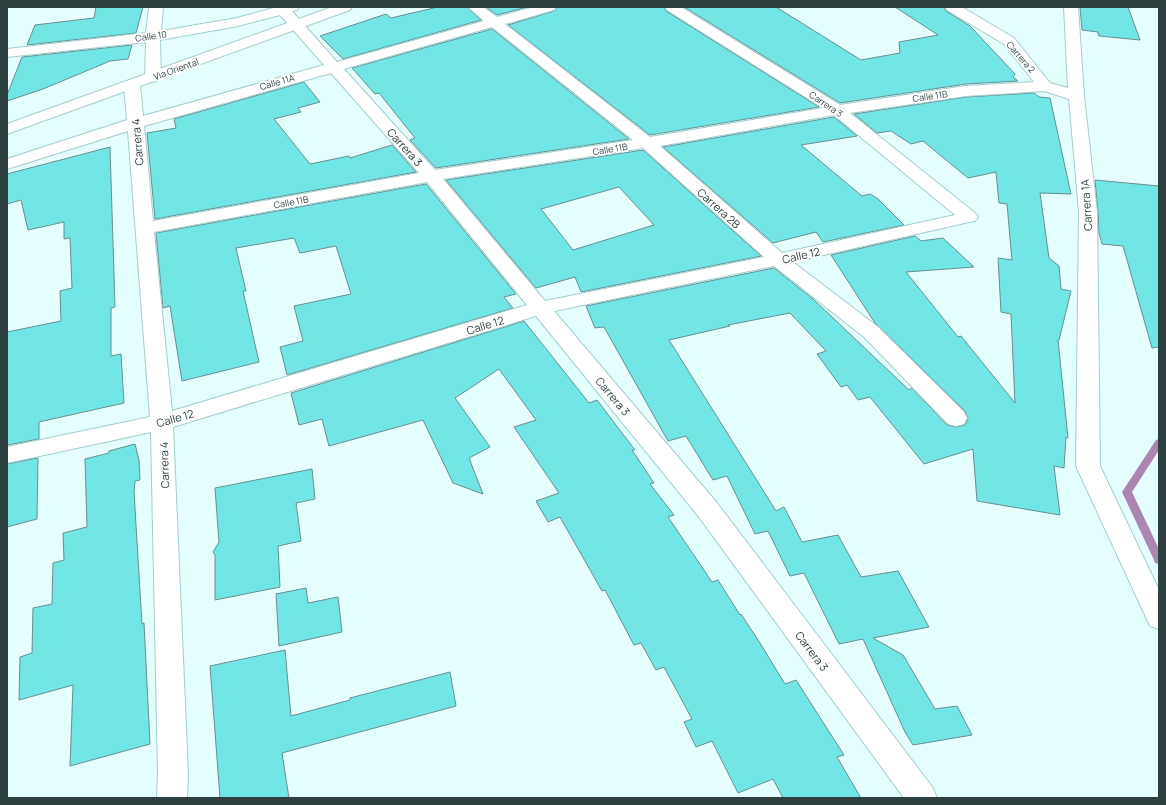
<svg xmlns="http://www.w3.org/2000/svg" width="1166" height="805" viewBox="0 0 1166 805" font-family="Manrope,sans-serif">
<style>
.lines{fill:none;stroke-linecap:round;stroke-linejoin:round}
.stream{fill:#aa86b0;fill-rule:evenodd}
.building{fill:#72e5e5;stroke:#669090;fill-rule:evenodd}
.street-casing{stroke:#a1cdcd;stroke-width:2}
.primary-casing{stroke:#a1cdcd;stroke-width:2}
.street{fill:#fff;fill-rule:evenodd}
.primary{fill:#fff;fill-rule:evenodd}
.labels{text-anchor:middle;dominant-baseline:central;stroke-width:3.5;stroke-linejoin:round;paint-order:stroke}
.far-street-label{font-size:9px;fill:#2d3f3f;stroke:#fff}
.street-label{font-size:11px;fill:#2d3f3f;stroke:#fff}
</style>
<rect width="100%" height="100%" fill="#e4fefe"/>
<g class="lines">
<path class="stream" d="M1159,439V450L1132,492L1159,549V564L1155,563L1154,560L1122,492L1156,440Z"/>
</g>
<path class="building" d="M96,7H143L136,33L27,45L35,25L94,18Z
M438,7H467L481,20L343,59L320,36L386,14L391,18Z
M486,7H528L497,15Z
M557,7H664L666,11L819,107L650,135L508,25L554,11Z
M684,7H776L861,60L900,53L899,42L938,35L895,7H944L946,11L970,26L1015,74L1013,77L1018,81L966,84L840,103Z
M1080,7H1128L1140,40L1099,36L1098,32L1082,30Z
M492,29L629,139L436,168L410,140L415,138L379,93L375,94L352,68Z
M132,45L128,59L110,61L43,89L7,101V95L22,57Z
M304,82L320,102L298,108L301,112L274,119L310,164L349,156L350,158L392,145L416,172L155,219L147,133L176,128L174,119Z
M1034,93L1039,97L1050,98L1071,194L1040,193L1049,258L1059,266L1061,289L1071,291L1059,340H1058L1068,438L1066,437L1064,468L1054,466L1060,515L977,501L973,449L924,464L870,397L858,400L847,385L841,387L817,354L826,351L790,313L728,325L730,326L669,340L776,511L784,507L802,542L838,535L861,577L898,571L929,627L873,638L903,655L935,709L957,706L972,735L913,745L905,732L863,639L839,644L804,573L790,576L768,531L755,534L727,476L713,480L686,436L668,441L604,327L595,328L586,306L774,268L813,299L909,390L912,388L947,425L956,427L965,425L968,419L965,411L875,323L831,255L915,236L921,241L943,238L974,267L906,272L958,337L961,336L1015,403L1011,314L1001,312L998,258L1012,260L1007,204L999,203L996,172L968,178L923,141L911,144L891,131L877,133L854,114L966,97Z
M834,117L857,136L801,145L862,196L870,194L878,199L904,225L823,242L816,232L773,243L663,147Z
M110,147L115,307L111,308V356L121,354L124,403L39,422V439L7,445V332L61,321L60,291L72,288L70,238L64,239V222L28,230L21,200L7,204V174Z
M643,150L761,256L581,292L575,277L536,288L446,180ZM619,187L654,225L573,250L541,209Z
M1095,180L1159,186V347L1152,348L1123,246L1102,244L1099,233L1098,212Z
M426,184L516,294L504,297L513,308L287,375L280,347L303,341L294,306L351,294L336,246L300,253L294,238L236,248L246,291H243L259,362L182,381L170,306L163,308L156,233Z
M524,321L589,403L597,400L635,450H632L654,483L650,484L674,515L668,517L712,582L718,580L740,615L741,614L760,643L785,684L796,680L844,755L837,757L861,798H783L773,779L738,793L712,741L696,747L684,722L692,719L664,667L656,670L641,643L634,645L605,590L602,591L560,517L548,522L536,501L559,493L514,427L536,420L499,369L455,398L490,447L469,458L483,494L453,483L423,420L329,446L322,419L299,425L291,393Z
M135,444L139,460L140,480L135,481L134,492L142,624L144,623L150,744L70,766L73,685L19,700L20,657L32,653L33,608L52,604L53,563L64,560L63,533L87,527L85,459L109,453V451Z
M38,458L37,519L7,527V464Z
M312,469L315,499L296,503L301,541L278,546L280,587L215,600V555L213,552L219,542L215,488Z
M306,588L308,603L338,597L342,632L279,646L276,594Z
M285,650L291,716L350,700V698L450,672L456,706L282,753L289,798H220L210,666Z"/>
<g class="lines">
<g class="street-casing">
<path id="street" d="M149,7H163L161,31L237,18L277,7H299L297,10L292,11L337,62L484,21L468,7H483L497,17L534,7H556L554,10L505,24L650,137L823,108L667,10L665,7H681L840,105L966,86L1034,82L1004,44L947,10L945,7H962L1014,38L1050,83L1068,88L1064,7H1078L1084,96L1097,212L1100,466L1159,590V629L1150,626L1076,466L1079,212L1069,99L1044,91L966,96L850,113L975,213L978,217L975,221L969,222L793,262L878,327L964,412L967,418L964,424L956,426L948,424L864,337L774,266L554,311L717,503L933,788L937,798H904L699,517L536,316L173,427L188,773L187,798H157L158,773L151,432L7,463V447L150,417L128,131L7,169V159L127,120L124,85L127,82L132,80L137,82L140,85L143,116L324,65L280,15L238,26L160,40L161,77L158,80L153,82L148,80L145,77L146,42L7,57V49L146,33ZM492,27L633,140L435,170L344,69ZM331,73L419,173L153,221L144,126ZM834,115L955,215L782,253L660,146ZM643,148L764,257L545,301L443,179ZM427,182L527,305L172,411L154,232Z"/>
</g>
<g class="primary-casing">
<path id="primary" d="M332,7H352L350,10L7,134V124Z"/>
</g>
<use href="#street" class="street"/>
<use href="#primary" class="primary"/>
</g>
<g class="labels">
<g class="far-street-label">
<text transform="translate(151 36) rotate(-8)">Calle 10</text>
<text transform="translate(1021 57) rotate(49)">Carrera 2</text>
<text transform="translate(176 69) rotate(-20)">Via Oriental</text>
<text transform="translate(277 82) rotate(-16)">Calle 11A</text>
<text transform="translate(930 96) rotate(-8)">Calle 11B</text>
<text transform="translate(826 104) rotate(34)">Carrera 3</text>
<text transform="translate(610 149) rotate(-9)">Calle 11B</text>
<text transform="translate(291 202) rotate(-10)">Calle 11B</text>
</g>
<g class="street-label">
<text transform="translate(137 142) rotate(-95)">Carrera 4</text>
<text transform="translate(405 147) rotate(48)">Carrera 3</text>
<text transform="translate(1086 205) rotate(-94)">Carrera 1A</text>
<text transform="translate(719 208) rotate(42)">Carrera 2B</text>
<text transform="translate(801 255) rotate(-13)">Calle 12</text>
<text transform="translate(485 325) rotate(-17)">Calle 12</text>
<text transform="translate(613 396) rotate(50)">Carrera 3</text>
<text transform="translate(175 418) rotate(-16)">Calle 12</text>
<text transform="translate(164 465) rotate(-92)">Carrera 4</text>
<text transform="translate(812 651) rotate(53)">Carrera 3</text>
</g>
</g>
<rect width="1166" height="805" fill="none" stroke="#2d3f3f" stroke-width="16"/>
</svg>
